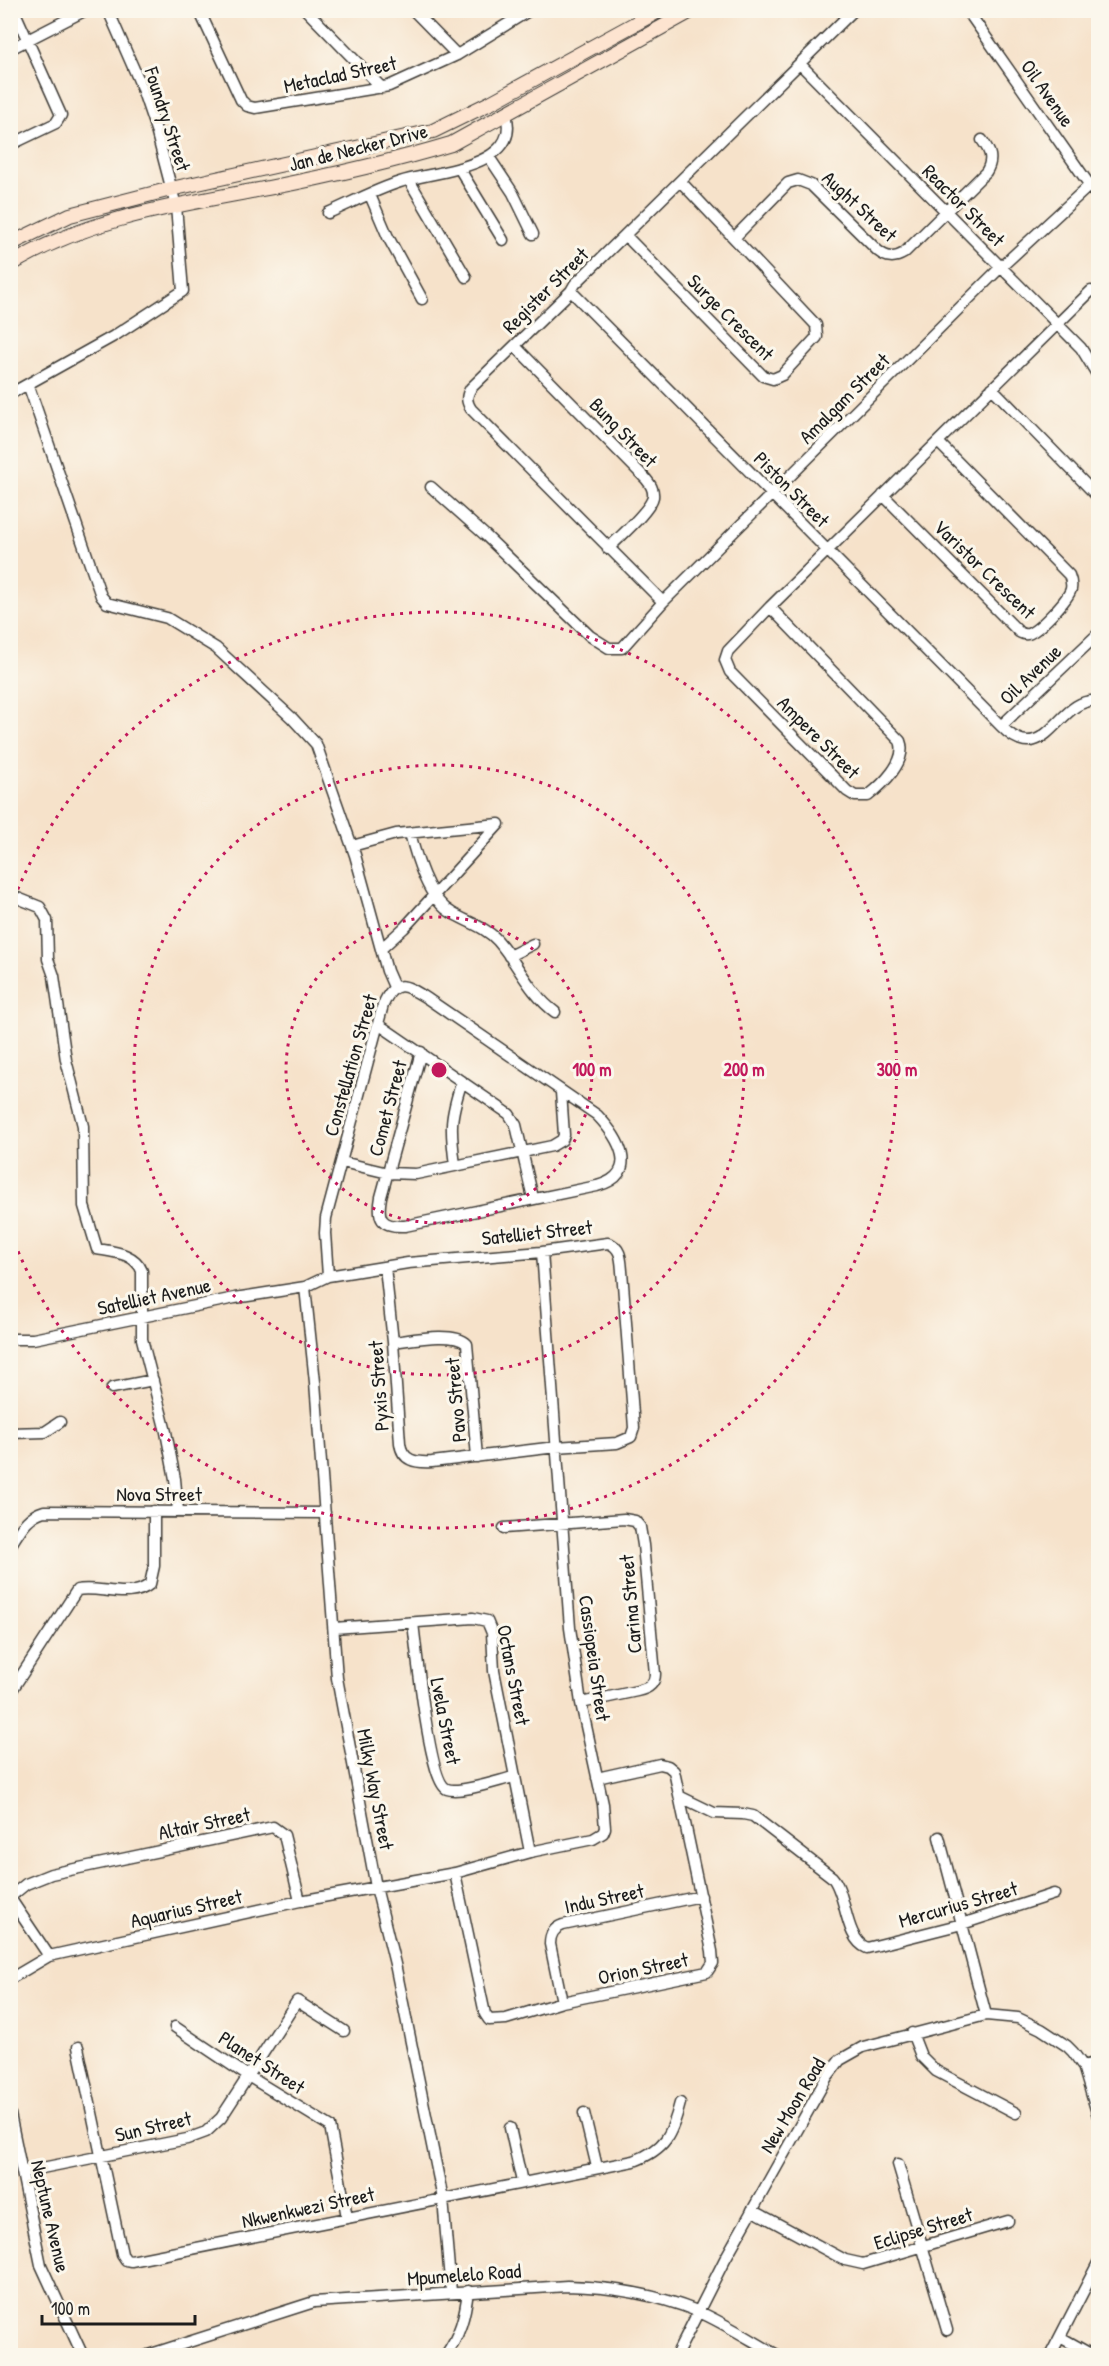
<svg xmlns="http://www.w3.org/2000/svg" width="1109" height="2366" viewBox="0 0 1109 2366" font-family="'Patrick Hand',sans-serif">
<style>
.lines{fill:none;stroke-linecap:round;stroke-linejoin:round}
.street-casing{stroke:#3d3a36;stroke-width:13}
.secondary-casing{stroke:#3d3a36;stroke-width:16}
.street{stroke:#fff;stroke-width:10}
.secondary{stroke:#fde4d0;stroke-width:14}
.ring{fill:none;stroke:#c2185b;stroke-width:3;stroke-dasharray:3 6}
.labels{text-anchor:middle;dominant-baseline:central;stroke-width:6;stroke-linejoin:round;paint-order:stroke}
.street-label{font-size:20px;fill:#1c1c1c;stroke:#fbf7ec}
.centre{fill:#c2185b;stroke:#fbf7ec;stroke-width:3}
.ring-label{font-size:18px;text-anchor:middle;font-weight:bold;fill:#c2185b;stroke:#fbf7ec;stroke-width:6;stroke-linejoin:round;paint-order:stroke}
</style>
<rect width="100%" height="100%" fill="#fbf7ec"/>
<filter id="ink" filterUnits="userSpaceOnUse"><feTurbulence type="fractalNoise" baseFrequency=".0167" numOctaves="2"/><feDisplacementMap in="SourceGraphic" scale="12" xChannelSelector="R" yChannelSelector="G"/><feConvolveMatrix kernelMatrix="1 2 1 2 8 2 1 2 1" color-interpolation-filters="sRGB"/></filter>
<filter id="wash" filterUnits="userSpaceOnUse"><feTurbulence type="fractalNoise" baseFrequency=".008" numOctaves="4" result="noise"/><feDisplacementMap in="SourceGraphic" scale="24" xChannelSelector="R" yChannelSelector="G"/><feGaussianBlur stdDeviation="1.35" result="paint"/><feColorMatrix in="noise" values="0 0 0 0 0 0 0 0 0 0 0 0 0 0 0 0 0 1.4 0 .05"/><feComposite in="paint" operator="in"/></filter>
<g filter="url(#wash)">
<rect width="100%" height="100%" fill="#f6e2ca"/>
</g>
<g filter="url(#ink)">
<g class="lines">
<g class="street-casing">
<path id="street" d="M199,10L241,100L247,106L255,108L389,86L457,55L530,10
M306,10L382,88
M413,10L457,55
M967,10L1098,197
M1092,10L1098,24
M10,49L86,10
M800,64L1081,348L1098,376
M10,145L56,123L61,115L14,10
M489,157L513,193L533,234
M459,168L503,240
M409,180L466,277
M370,195L388,237L422,299
M328,213C351,203 375,190 400,182C433,171 522,168 506,115
M626,236L763,376L773,379L782,375L817,337L816,325L681,182
M735,237L788,183L798,180L811,185L878,251C887,258 894,259 904,253L986,172C994,159 990,151 982,140
M571,291L1001,726L1098,634
M515,346L646,479C650,484 654,489 653,497C650,511 619,537 608,549
M28,384L101,596L107,603L167,618L216,648L292,718L316,744L355,855L387,971L394,987
M992,388L1098,497
M10,394L114,336L183,291L176,206L156,130L140,83L108,10
M431,487L485,535L590,636L609,648H622L663,602L1001,267L1090,185L1098,181
M883,495L1019,632C1023,634 1024,635 1028,634C1038,631 1068,600 1071,589C1072,584 1071,580 1069,575L938,442
M663,602L471,409C466,401 466,396 471,388L571,291L575,284L854,10
M770,607L900,741C908,761 882,785 868,796H855L847,791L730,672L725,660L728,651L770,607L1091,291
M1001,726C1046,773 1058,695 1098,701
M410,833C416,857 428,900 452,913C467,922 486,927 498,941C518,964 530,994 555,1012
M352,846L396,834L499,824
M10,895L40,907L47,920L48,959L54,976L66,1060L83,1126L84,1206L97,1249C114,1252 135,1253 142,1271V1339L166,1432L175,1479L178,1511
M382,948L404,928L499,824
M509,956L533,944
M378,1024L509,1114L516,1125L533,1198
M342,1162L388,1173L416,1174L552,1146L562,1140L564,1135L561,1092
M455,1165C450,1127 450,1118 462,1081
M328,1276L325,1233L326,1218L383,1005C395,976 407,986 428,999L597,1115C618,1137 642,1174 597,1186L405,1226C381,1227 377,1219 381,1197L421,1052
M305,1287L315,1382L337,1678L376,1887L395,1964L443,2199L451,2292
M10,1339H33L235,1298L305,1287L328,1276L408,1263L542,1252L608,1243C621,1247 621,1259 622,1271L633,1414L634,1428L631,1437L617,1443L556,1447L432,1462C416,1463 402,1461 400,1443L393,1342L385,1267
M393,1342C411,1340 454,1331 467,1344L477,1457
M112,1388L153,1380
M10,1433L45,1432L60,1422
M504,1528L624,1519L635,1521L640,1527L643,1545L655,1674C655,1685 647,1689 637,1691L581,1703
M10,1546C20,1531 26,1516 44,1511L325,1513
M413,1623C416,1646 429,1782 447,1789C460,1794 500,1780 514,1777
M334,1628L473,1618L487,1621L492,1633L494,1671L530,1852
M10,1693L77,1590C99,1585 130,1601 150,1584L154,1566V1511
M681,1797L714,1813L743,1814L753,1816L832,1877C847,1893 844,1939 867,1948L962,1924L1054,1894
M939,1837L986,2015
M455,1873L485,2014L489,2020L506,2019L562,2002L707,1972L713,1963L712,1951L674,1771L668,1766L660,1764L597,1778
M10,1897L26,1884L51,1874L273,1827L284,1835L300,1901
M10,1898L49,1956
M10,1979L49,1956L300,1901L455,1873L530,1852L593,1839L603,1833L605,1828L603,1804L581,1703L570,1628L542,1252
M562,2002L550,1944C550,1934 554,1928 563,1925L701,1896
M175,2027L248,2076L330,2126L347,2217
M912,2033L921,2056L936,2071L1016,2113
M78,2047L122,2254L126,2260L131,2261L634,2161C666,2149 672,2134 680,2103
M1083,2066L1098,2062
M584,2113L597,2167
M10,2114L41,2265L83,2356
M510,2128L522,2182
M898,2164L947,2330
M22,2172L187,2139L206,2132L221,2118L297,2001L344,2031
M752,2210L845,2260L863,2264L1008,2221
M1060,2337L1094,2356
M145,2356L314,2302L567,2286C613,2287 655,2294 697,2311C725,2323 752,2341 779,2356
M445,2356C460,2335 465,2316 468,2291
M676,2356L725,2259L827,2077L840,2060L863,2047L986,2015L1018,2018L1041,2029L1067,2046L1073,2052L1083,2066L1098,2116
M1050,2356L1098,2263"/>
</g>
<g class="secondary-casing">
<path id="secondary" d="M10,244L70,215L171,189L433,131L490,103L660,10
M10,265C88,217 180,205 268,188C330,176 391,162 451,144L693,10"/>
</g>
<use href="#street" class="street"/>
<use href="#secondary" class="secondary"/>
</g>
</g>
<g class="ring">
<circle cx="439" cy="1070" r="153"/>
<circle cx="439" cy="1070" r="305"/>
<path d="M11 906A458 458 0 1 1 11 1234"/>
</g>
<g class="labels">
<g class="street-label">
<text transform="translate(340 74) rotate(-12)">Metaclad Street</text>
<text transform="translate(1048 93) rotate(55)">Oil Avenue</text>
<text transform="translate(168 119) rotate(72)">Foundry Street</text>
<text transform="translate(358 147) rotate(-14)">Jan de Necker Drive</text>
<text transform="translate(964 205) rotate(45)">Reactor Street</text>
<text transform="translate(860 206) rotate(43)">Aught Street</text>
<text transform="translate(545 290) rotate(-45)">Register Street</text>
<text transform="translate(731 317) rotate(45)">Surge Crescent</text>
<text transform="translate(844 398) rotate(-45)">Amalgam Street</text>
<text transform="translate(624 432) rotate(46)">Bung Street</text>
<text transform="translate(792 489) rotate(45)">Piston Street</text>
<text transform="translate(985 569) rotate(44)">Varistor Crescent</text>
<text transform="translate(1030 674) rotate(-44)">Oil Avenue</text>
<text transform="translate(819 737) rotate(45)">Ampere Street</text>
<text transform="translate(350 1065) rotate(-74)">Constellation Street</text>
<text transform="translate(387 1108) rotate(-75)">Comet Street</text>
<text transform="translate(537 1232) rotate(-6)">Satelliet Street</text>
<text transform="translate(154 1296) rotate(-12)">Satelliet Avenue</text>
<text transform="translate(378 1386) rotate(-94)">Pyxis Street</text>
<text transform="translate(455 1400) rotate(-95)">Pavo Street</text>
<text x="159" y="1493">Nova Street</text>
<text transform="translate(630 1604) rotate(-95)">Carina Street</text>
<text transform="translate(595 1658) rotate(82)">Cassiopeia Street</text>
<text transform="translate(514 1675) rotate(79)">Octans Street</text>
<text transform="translate(446 1721) rotate(79)">Lvela Street</text>
<text transform="translate(376 1789) rotate(79)">Milky Way Street</text>
<text transform="translate(204 1823) rotate(-12)">Altair Street</text>
<text transform="translate(604 1898) rotate(-12)">Indu Street</text>
<text transform="translate(958 1904) rotate(-16)">Mercurius Street</text>
<text transform="translate(186 1908) rotate(-13)">Aquarius Street</text>
<text transform="translate(643 1968) rotate(-12)">Orion Street</text>
<text transform="translate(262 2062) rotate(33)">Planet Street</text>
<text transform="translate(792 2105) rotate(-59)">New Moon Road</text>
<text transform="translate(153 2126) rotate(-13)">Sun Street</text>
<text transform="translate(308 2207) rotate(-12)">Nkwenkwezi Street</text>
<text transform="translate(51 2216) rotate(77)">Neptune Avenue</text>
<text transform="translate(923 2228) rotate(-17)">Eclipse Street</text>
<text transform="translate(464 2274) rotate(-4)">Mpumelelo Road</text>
</g>
</g>
<circle cx="439" cy="1070" r="9" class="centre"/>
<g class="ring-label">
<text x="592" y="1076">100 m</text>
<text x="744" y="1076">200 m</text>
<text x="897" y="1076">300 m</text>
</g>
<rect width="1109" height="2366" fill="none" stroke="#fbf7ec" stroke-width="36"/>
<path d="M42 2315v9h153v-9" fill="none" stroke="#1c1c1c" stroke-width="3"/>
<text x="51" y="2315" font-size="18" fill="#1c1c1c" stroke="#fbf7ec" stroke-width="4.5" paint-order="stroke">100 m</text>
</svg>
